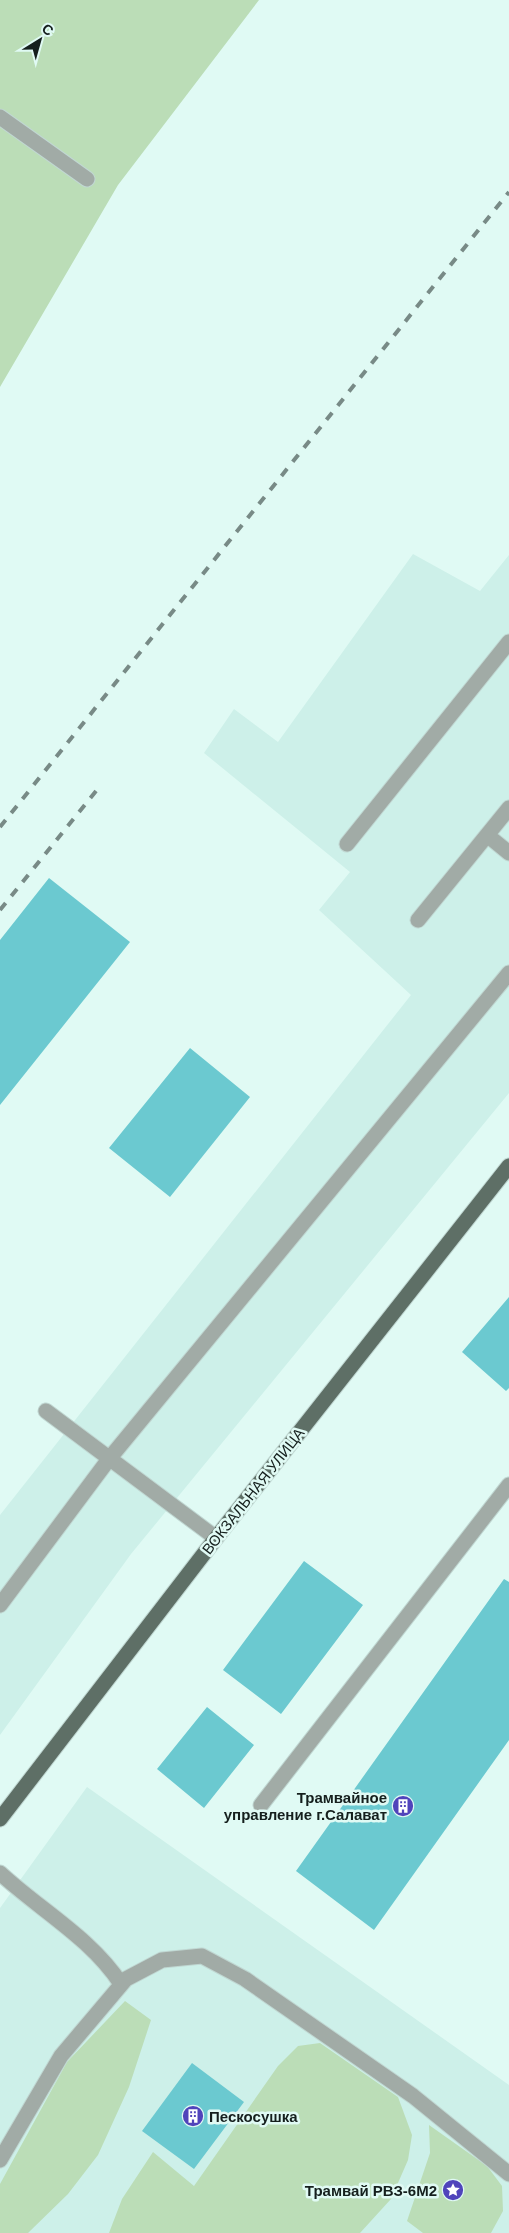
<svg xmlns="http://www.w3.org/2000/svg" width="509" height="2233" viewBox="0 0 509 2233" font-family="Arial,sans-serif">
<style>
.built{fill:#cdf0e9}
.green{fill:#bbddb7}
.building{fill:#6bc9d0}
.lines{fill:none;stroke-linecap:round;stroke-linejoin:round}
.minor-casing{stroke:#c0d7d2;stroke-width:17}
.major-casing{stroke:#c0d7d2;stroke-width:17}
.minor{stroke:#a1aba6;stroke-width:15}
.major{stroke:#5e6f66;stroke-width:15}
.rail{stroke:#788a86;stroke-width:4;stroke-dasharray:9 9;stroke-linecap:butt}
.labels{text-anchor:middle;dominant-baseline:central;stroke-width:5;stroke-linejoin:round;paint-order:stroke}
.street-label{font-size:15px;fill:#151f1d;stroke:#e0faf4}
.poi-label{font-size:15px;font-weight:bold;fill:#151f1d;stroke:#e0faf4;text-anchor:end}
</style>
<rect width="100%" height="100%" fill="#e0faf4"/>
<path class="built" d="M413,554L480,591L509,555V1093L131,1554L0,1735V1515L411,995L319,910L350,872L204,753L234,709L278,742Z
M87,1787L509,2085V2233H0V1908Z"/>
<path class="green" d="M0,0H259L118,185L0,387Z
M125,2001L151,2020L129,2087L98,2155L68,2194L28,2233H0V2184L67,2062Z
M320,2043L398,2097L412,2135L408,2160L391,2199L360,2233H109L122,2199L153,2152L194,2186L278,2066L298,2046Z
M429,2125L487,2166L502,2186L503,2211L491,2233H423L407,2221L430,2153Z"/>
<path class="building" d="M49,878L130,942L0,1105V940Z
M190,1048L250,1097L170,1197L109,1148Z
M509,1297V1388L506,1391L462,1352Z
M304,1561L363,1605L281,1714L223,1670Z
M504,1579L509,1582V1740L374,1930L296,1871Z
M207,1707L254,1745L204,1808L157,1769Z
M192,2063L244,2102L194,2169L142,2131Z"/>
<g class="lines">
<g class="minor-casing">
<path id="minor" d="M0,117L87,179
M487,835L509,853
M347,844L509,642
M418,920L509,808
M46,1411L216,1538
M0,1605L109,1459L509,973
M261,1805L509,1485
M0,1873C40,1910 91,1938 121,1984
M0,2160L61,2056L126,1979L162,1960L202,1956L245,1979L413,2096L509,2174"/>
</g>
<g class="major-casing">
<path id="major" d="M0,1819L216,1538L509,1166"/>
</g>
<use href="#minor" class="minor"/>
<use href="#major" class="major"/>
<path class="rail" d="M0,827L509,192
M0,910L100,786"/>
</g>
<defs>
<g id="building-disc" transform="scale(1.125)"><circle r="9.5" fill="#5044bb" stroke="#e0faf4"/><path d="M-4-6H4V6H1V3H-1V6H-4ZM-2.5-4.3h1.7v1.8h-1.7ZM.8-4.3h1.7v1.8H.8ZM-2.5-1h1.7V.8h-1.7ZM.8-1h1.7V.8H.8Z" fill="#fff"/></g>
<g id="sight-disc" transform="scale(1.125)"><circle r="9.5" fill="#5044bb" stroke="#e0faf4"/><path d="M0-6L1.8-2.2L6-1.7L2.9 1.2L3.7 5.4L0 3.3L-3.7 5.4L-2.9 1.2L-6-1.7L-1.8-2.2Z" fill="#fff"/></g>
</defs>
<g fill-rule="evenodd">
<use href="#building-disc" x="403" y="1806"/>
<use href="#building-disc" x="193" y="2116"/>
<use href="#sight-disc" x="453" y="2190"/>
</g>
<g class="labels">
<g class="street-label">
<text transform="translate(253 1491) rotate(-52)">ВОКЗАЛЬНАЯ УЛИЦА</text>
</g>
<g class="poi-label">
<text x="387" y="1797">Трамвайное<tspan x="387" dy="17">управление г.Салават</tspan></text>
<text x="209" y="2116" text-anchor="start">Пескосушка</text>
<text x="437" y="2190">Трамвай РВЗ-6М2</text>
</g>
</g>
<g transform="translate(40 40) rotate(37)" stroke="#e0faf4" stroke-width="4" paint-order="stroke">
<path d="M0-4L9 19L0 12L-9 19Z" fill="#151f1d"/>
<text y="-8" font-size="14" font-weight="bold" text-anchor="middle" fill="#151f1d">С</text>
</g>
</svg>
